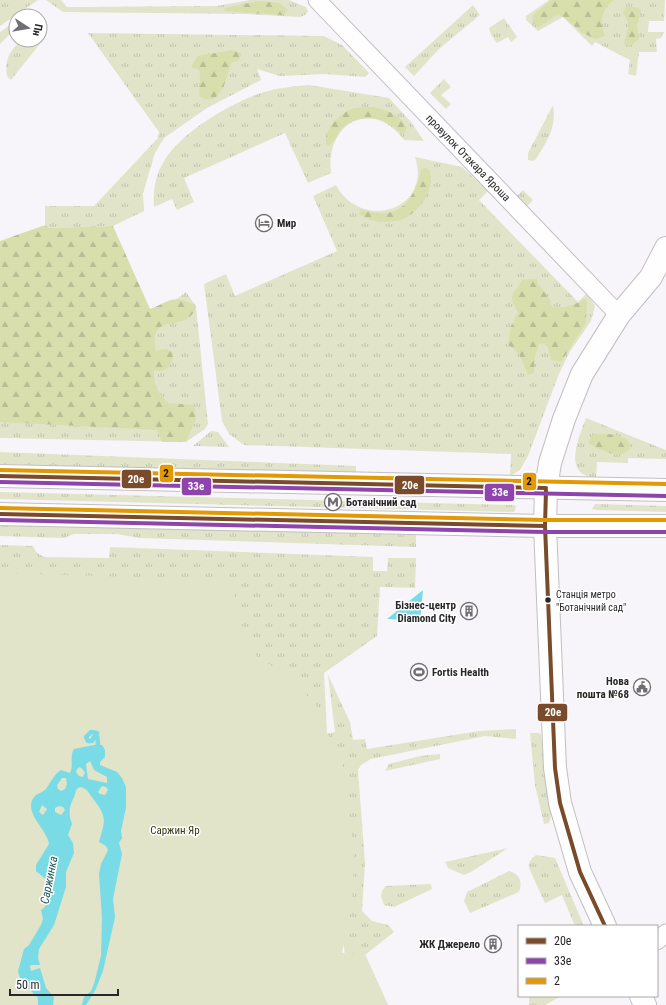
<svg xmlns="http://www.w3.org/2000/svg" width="666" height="1005" viewBox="0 0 666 1005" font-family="'Roboto Condensed',sans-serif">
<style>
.grass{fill:url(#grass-tufts)}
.forest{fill:url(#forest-firs)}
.green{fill:#e1e4c9}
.water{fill:#79dbe6;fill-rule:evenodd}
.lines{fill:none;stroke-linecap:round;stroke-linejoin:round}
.stream{stroke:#79dbe6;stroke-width:4.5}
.street-casing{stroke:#c1bfc2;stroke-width:19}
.secondary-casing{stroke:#c1bfc2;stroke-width:24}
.primary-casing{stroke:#c1bfc2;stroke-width:24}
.street{stroke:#fefefe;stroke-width:17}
.secondary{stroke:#fefefe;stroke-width:22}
.primary{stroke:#fefefe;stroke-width:22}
.bus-1-casing{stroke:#fff;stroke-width:7}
.bus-2-casing{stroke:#fff;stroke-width:7}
.bus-3-casing{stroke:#fff;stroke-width:7}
.bus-1{stroke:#7a4b2a;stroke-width:4}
.bus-2{stroke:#8e44ad;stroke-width:4}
.bus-3{stroke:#e29904;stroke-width:4}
.bus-dot{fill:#272629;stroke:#fff;stroke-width:1.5}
.labels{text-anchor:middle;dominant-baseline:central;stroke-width:3;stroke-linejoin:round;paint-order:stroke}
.bus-label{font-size:10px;fill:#272629;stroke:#fff;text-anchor:start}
.street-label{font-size:11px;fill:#272629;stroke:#fff}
.poi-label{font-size:11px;font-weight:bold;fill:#272629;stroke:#fff;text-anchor:start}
.park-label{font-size:11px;fill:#343810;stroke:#fff}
.water-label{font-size:12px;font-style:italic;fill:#235c62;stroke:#fff}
.line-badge{stroke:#fff;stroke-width:1.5}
.badge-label{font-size:11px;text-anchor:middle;font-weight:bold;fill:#fff}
.pale-badge-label{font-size:11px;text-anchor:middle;font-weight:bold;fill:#111}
</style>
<defs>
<pattern id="grass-tufts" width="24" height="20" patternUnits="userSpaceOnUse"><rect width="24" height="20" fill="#e1e4c9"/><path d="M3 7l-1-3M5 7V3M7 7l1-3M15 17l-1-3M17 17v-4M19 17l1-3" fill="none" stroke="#c1c3ad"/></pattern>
<pattern id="forest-firs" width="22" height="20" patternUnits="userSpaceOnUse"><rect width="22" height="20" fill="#d9dead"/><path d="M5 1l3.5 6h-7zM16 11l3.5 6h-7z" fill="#babe95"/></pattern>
</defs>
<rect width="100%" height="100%" fill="#f8f5fa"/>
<path class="grass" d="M0,0H38L0,26Z
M46,0H61L67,7H77L217,6L250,0H289L306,7L308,11L305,15L300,17L245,14L63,12Z
M549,0H665L664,21H649L648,32H664L661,38L656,39L657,52H639L636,76L628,74L630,60L595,42L592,46L563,17L538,31L526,20V16Z
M473,5L480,15L439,49L414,76L405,67Z
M504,18L517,37L511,42L508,37L497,43L491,35L489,28Z
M16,21V28L0,44V32Z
M40,29H41L43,40L11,80L7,76C4,60 10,50 22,40H40Z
M88,33L324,36L342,45L369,73L365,77L325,74L280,76L257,69L261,80L207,108L164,138L155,153L146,183L143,194L144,211L113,226L49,228L45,225V206H94L158,138L159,132Z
M444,79L451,87L441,95L451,104L446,109L430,93Z
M309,85L389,98L411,122L424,141L404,140C372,97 325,123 331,173L308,183L285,133L184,178L194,202L177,210L172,199L154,207C153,192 155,176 163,163C179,133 232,102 264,92C278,88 294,86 309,85Z
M553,105C557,127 547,141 536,159L533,161L528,160V153Z
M415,157L462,167L488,191L479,200L578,302L587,293L595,306L591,321L569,353L559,374L528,456L520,470L510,476L511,454L244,445L229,434L222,421L204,284L226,274L235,296L337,251L313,196L336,185C361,232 433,210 415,157Z
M523,190L533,200L525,208L512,201Z
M186,292L196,306L208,424L205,429L186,442L0,438V416L144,324Z
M586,418L666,450V459L628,458V463L597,462L596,478C561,475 579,437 586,418Z
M211,431L218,432L229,447L193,446Z
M0,452L356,466V477L0,464Z
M0,492L513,505L516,506L515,511L513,512L0,499Z
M595,504L666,506V512L596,510L592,509Z
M0,524L416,535V547L139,538L117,534H74L64,538L0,536Z
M0,545L33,546L36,552L44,557L109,558L110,547L373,557V571H387L388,558H416L415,588L380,587L377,636L324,673L327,733L0,573Z
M328,675L350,722L353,740L365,739L367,749L479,731L516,729V739L485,736L371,759L361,765L358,770L365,863L362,911L372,921L388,925L394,932L365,955L388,1005H349L326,734L335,732Z
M530,733H539L541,735L551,817L549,823L544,824L535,785Z
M440,754V759L385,771L389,764L420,756Z
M508,848L471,872L464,875L448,868L445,862Z
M536,855L555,858L584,926H575L562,895L545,903L529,868C528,862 531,859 536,855Z
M509,871C520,874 523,882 519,892L470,913L464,901L467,892Z
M431,884L432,889L394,907L384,905L381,896L382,891L386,886Z
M529,996H561L545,1005H529Z"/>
<path class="forest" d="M551,0H614C601,10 599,21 605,36L595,39L581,32L564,17L557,15L538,28L533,22V15Z
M259,1L279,3L288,10L283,15L224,11L225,8Z
M627,6L638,8L641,10L637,25L639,39L629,47L624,43L629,25L623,12Z
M232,50L242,54L238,60L231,63C226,78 221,110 199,96L200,75L199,70L191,67L198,56Z
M374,107C387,110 401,115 407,128L405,133L402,134C388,121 376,115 357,120C352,121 347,124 343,127C338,132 334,145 328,146C319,132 342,111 355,108C361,107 368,107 374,107Z
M424,168L429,169C437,188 419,214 400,220C387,224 369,222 359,214L361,209C397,222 413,204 421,170Z
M45,225L49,228L113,226L150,309C173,300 172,294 196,306C189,336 147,308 156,351C163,349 168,347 173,353C173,365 166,374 154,370C153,383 158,394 168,403L194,405L196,419L186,442H162L157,430L0,422V241Z
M537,279V283L549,298L552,307C561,309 577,305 584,299L587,301L586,323L561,362L551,360L548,347L544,344H539L535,356L534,373L528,375L519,354L508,344L511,327L518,312C507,292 513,297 522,280Z
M600,434C611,434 627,434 631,446C623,463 599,449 588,443L592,436Z"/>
<path class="green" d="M0,573L232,580L238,615L250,647L257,657L292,678L317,707L327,733L342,759L354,852L352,906L342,953L365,954L388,1005H0Z"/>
<path class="water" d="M423,590L420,621L387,619Z
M94,745H102L105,750V757L100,762V765L117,772L122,778L126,787V808L121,831L122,838L119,843L122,854L113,899L115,917L103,971L95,991L86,1005H82L84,997L91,991L94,984L101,956L102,918L99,874L101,864L108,850L106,846L99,842C106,818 107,817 91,796C88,791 86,788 80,787C75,789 76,792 74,797C69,807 68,814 72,824L68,835L73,843L74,853L66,872V887L54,925L39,949L38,958L40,965H31L30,967L31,971L40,968L46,988L54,997L53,1005H38V998L21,981L18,971L24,949L29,945L41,925L43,919L41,910C49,906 51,892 50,883L36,871V865L49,844C48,830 21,811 35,796C38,793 42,793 46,789C50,783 55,773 61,770L70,773C74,765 69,757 74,749ZM90,761L94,770L107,777V783L88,779L86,764ZM80,767L85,772L83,777L79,776L76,772L77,769ZM62,778H66L67,784L65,789L61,791L58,789L57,785ZM102,786L106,787L108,790L105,795L100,794L98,792ZM42,805L47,809L43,815L39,812ZM59,806L63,807L65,810L61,815L55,812V808Z"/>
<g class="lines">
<path class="stream" d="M94,737L92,741H88L86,737L91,732L97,733L98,745L94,749"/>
<g class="street-casing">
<path id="street" d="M317,0L619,315
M657,941L666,933"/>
</g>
<g class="secondary-casing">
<path id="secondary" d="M605,926L580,872L560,803L555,768L545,526L546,488L550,463L564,419L582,374L619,315L651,277L666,248
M641,996L645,1005"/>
</g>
<g class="primary-casing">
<path id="primary" d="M0,476L666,490
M0,514L545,526H666"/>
</g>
<use href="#street" class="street"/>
<use href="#secondary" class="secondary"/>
<use href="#primary" class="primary"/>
<g class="bus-1-casing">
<path id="bus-1" d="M0,476L546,488
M546,490L545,526L555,768L560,803L580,872L605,926
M0,514L545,526"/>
</g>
<g class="bus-2-casing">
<path id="bus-2" d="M0,482L666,496
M0,520L545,532H666"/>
</g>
<g class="bus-3-casing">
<path id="bus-3" d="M0,470L666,484
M0,508L545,520H666"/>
</g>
<use href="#bus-1" class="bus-1"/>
<use href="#bus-2" class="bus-2"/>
<use href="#bus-3" class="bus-3"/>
</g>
<defs>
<g id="hotel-ring" transform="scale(0.9)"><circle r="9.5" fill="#fff" stroke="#706e72" stroke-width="1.5"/><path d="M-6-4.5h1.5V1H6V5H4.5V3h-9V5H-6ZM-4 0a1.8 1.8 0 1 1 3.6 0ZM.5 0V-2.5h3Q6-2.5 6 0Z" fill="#706e72"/></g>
<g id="metro-ring" transform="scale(0.9)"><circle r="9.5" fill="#fff" stroke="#706e72" stroke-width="1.5"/><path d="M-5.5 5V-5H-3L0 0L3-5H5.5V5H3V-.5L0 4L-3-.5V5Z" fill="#706e72"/></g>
<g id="building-ring" transform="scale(0.9)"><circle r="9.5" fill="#fff" stroke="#706e72" stroke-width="1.5"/><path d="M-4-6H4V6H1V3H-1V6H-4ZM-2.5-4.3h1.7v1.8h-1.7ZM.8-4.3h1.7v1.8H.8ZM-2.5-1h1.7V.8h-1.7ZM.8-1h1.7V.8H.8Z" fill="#706e72"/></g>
<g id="stadium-ring" transform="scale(0.9)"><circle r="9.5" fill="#fff" stroke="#706e72" stroke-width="1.5"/><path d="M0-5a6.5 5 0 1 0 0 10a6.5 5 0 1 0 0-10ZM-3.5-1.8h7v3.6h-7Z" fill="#706e72"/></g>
<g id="civic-ring" transform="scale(0.9)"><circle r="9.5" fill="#fff" stroke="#706e72" stroke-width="1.5"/><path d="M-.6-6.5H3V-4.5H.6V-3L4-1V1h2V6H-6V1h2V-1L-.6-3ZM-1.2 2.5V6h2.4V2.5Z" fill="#706e72"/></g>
</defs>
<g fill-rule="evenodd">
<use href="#hotel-ring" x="264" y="223"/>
<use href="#metro-ring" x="333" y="502"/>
<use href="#building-ring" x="469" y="611"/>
<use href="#stadium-ring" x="419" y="672"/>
<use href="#civic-ring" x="642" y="687"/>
<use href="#building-ring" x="493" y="944"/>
</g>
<circle class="bus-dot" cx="548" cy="600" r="3.5"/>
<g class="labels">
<g class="bus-label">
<text x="556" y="594">Станція метро<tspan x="556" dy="13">"Ботанічний сад"</tspan></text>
</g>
<g class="street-label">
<text transform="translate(468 158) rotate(46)">провулок Отакара Яроша</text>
</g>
<g class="poi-label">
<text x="277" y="223">Мир</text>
<text x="346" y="502">Ботанічний сад</text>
<text x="456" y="605" text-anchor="end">Бізнес-центр<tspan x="456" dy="13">Diamond City</tspan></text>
<text x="432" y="672">Fortis Health</text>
<text x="629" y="681" text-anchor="end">Нова<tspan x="629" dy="13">пошта №68</tspan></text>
<text x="480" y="944" text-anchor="end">ЖК Джерело</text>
</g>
<g class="park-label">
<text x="175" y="830">Саржин Яр</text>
</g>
<g class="water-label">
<text transform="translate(49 880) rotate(-79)">Саржинка</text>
</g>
</g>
<g class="line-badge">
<rect x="159" y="464" width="15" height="19" rx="4" fill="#e29904"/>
<rect x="121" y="469" width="31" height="20" rx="4" fill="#7a4b2a"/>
<rect x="522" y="472" width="15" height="19" rx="4" fill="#e29904"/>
<rect x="394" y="475" width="31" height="20" rx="4" fill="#7a4b2a"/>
<rect x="181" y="477" width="31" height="19" rx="4" fill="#8e44ad"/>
<rect x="484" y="483" width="31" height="19" rx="4" fill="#8e44ad"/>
<rect x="537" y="703" width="31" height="19" rx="4" fill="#7a4b2a"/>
</g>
<g class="badge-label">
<text x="136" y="483">20е</text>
<text x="410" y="489">20е</text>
<text x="196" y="490">33е</text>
<text x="500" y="496">33е</text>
<text x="553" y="716">20е</text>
</g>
<g class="pale-badge-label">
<text x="166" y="477">2</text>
<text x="529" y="485">2</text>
</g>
<rect x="518" y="925" width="140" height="72" fill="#ffffff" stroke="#a9a8a9"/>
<rect x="526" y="938" width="20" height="6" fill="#7a4b2a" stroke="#a9a8a9"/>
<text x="554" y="945" font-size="12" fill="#272629">20е</text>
<rect x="526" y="958" width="20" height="6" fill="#8e44ad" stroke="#a9a8a9"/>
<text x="554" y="965" font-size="12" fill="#272629">33е</text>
<rect x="526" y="978" width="20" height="6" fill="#e29904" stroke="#a9a8a9"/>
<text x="554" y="985" font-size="12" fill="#272629">2</text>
<g transform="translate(28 28) rotate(102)"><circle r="19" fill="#ffffff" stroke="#a9a8a9"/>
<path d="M0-3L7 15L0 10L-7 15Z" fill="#706e72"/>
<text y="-6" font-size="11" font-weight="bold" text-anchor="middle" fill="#272629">Пн</text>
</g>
<path d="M10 989v6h108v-6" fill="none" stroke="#272629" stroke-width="2"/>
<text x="16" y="989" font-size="12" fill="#272629" stroke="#ffffff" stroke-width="3" paint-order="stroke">50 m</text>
</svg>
